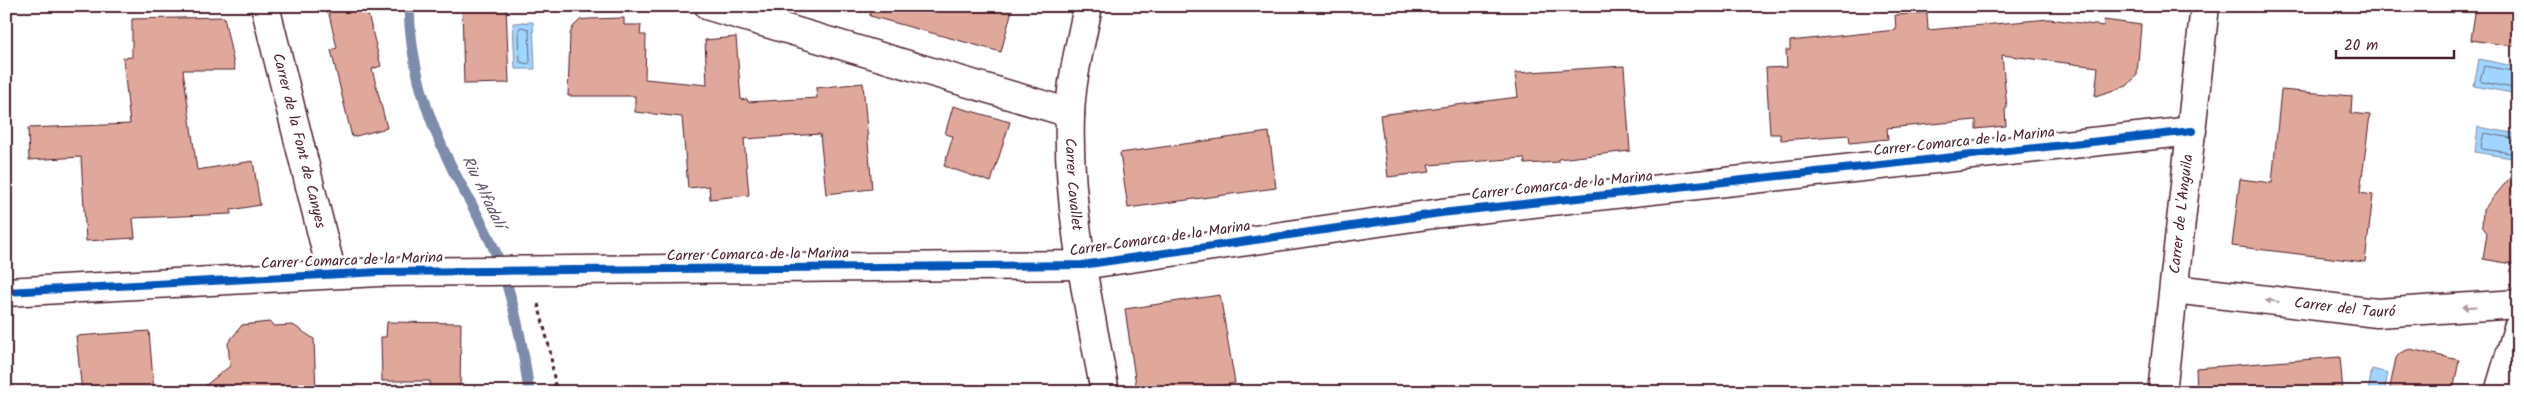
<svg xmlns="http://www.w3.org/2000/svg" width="2524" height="398" viewBox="0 0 2524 398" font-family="Kalam,sans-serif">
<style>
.water{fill:#9fd5fe;stroke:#7d8caa}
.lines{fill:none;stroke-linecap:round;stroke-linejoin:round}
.shore{stroke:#6c687f;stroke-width:1}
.stream{stroke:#7d8caa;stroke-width:11}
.building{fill:#e0a89b;stroke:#4a1f2b}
.minor-casing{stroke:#4a1f2b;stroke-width:31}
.path{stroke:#4a1f2b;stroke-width:3;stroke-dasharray:4 4;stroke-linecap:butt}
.minor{stroke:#fff;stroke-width:28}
.cycleway-casing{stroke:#fff;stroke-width:11}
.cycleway{stroke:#0057b8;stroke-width:8}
.oneway{fill:#ae9aa0}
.labels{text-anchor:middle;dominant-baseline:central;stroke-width:5;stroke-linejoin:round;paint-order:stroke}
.street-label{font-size:15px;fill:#4a1f2b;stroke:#fff}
.water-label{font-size:16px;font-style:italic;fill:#64566a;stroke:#fff}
</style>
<rect width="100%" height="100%" fill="#fff"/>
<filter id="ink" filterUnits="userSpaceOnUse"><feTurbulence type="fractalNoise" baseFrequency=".02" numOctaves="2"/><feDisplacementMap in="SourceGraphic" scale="10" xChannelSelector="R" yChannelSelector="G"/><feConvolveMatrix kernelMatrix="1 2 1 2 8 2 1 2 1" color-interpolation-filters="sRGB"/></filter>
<g filter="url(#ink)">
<path class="water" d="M533,22L535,69H515L513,23Z
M2479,59L2518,67V94L2474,86Z
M2478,127L2518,134V159L2475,152Z
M2372,369L2388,373L2384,392H2368Z"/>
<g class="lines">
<path class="shore" d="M521,27L529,29L530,62L528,64L520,62L519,30Z
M2518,72L2484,66L2480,80L2482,82L2518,89
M2518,139L2484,133L2481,146L2482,149L2518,154"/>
<path class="stream" d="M409,6C410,64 427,119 453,170C467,197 483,223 495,251C513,295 523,345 529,392"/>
</g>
<path class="building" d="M327,6H366L381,66L372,69L387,128L352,137L331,50L337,48Z
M462,6H506L509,83L464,84Z
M871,6H1013L1001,52L870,16Z
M2476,6H2518V47L2471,40Z
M1927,13L1928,30L2049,19L2103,26L2104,20L2141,25L2137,75L2127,86L2095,96L2098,67L2002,55L2007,108L2005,109L2006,126L1976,129V120L1887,128L1888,139L1850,143L1849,135L1781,140L1780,134H1770L1766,68L1787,67L1786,50H1790V41L1896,30L1895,15Z
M224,17L235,70H183L197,170L253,161L260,205L231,210V214L133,218L135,238L86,241L81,157L29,160L28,128L130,124L123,58L132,57V19Z
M624,18V25H641L640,35H646L645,79L707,85L705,40L736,37L741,100L747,99L748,102L817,98L816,88L863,83L872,189L826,194L820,134L744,139L749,195L710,199L709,186L688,188L682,117L635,112V96H568L570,34L573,27L580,20L588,19Z
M1624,66L1630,151L1558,159V162L1525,164L1524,158L1428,165L1430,172L1388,177L1380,115L1518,97L1515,73Z
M2281,90L2352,96L2351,113L2370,115L2360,193L2373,195L2365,262L2232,246L2240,179L2272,183Z
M953,106L1010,122L991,182L944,166L953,136L945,134Z
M1269,132L1276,188L1128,208L1120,153Z
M2518,168V265L2483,259L2487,233L2482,226L2483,210Z
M1220,295L1235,383L1186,392H1137L1125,309Z
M269,322L275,326L293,325L314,339L316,392H197L230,366L228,343L242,325Z
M387,322L461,323L460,392H430V381H382L381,337H386Z
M149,331L154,392H82L76,336Z
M2410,349L2459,360L2453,392H2389L2396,358L2400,353Z
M2340,357L2343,392H2197L2196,368Z"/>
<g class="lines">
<g class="minor-casing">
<g id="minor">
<path id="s1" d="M265,6L332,274"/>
<path d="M709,6L1070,113"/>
<path id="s2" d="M1088,6C1081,42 1071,79 1070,116C1067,209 1088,301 1105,392"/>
<path id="s3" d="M2174,289L2377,313L2518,304"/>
<path d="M6,292L379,272L1082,265L1441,213L2192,131"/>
<path id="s4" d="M2162,392L2205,6"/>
<path d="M2499,392L2518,328"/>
</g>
</g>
<path class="path" d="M538,304L550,350L556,392"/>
<use href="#minor" class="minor"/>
<g class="cycleway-casing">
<path id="cycleway" d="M6,292L379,272L1082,265L1441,213L2192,131"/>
</g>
<use href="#cycleway" class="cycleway"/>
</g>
<defs><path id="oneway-solid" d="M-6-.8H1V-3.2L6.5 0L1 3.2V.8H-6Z" transform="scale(1.25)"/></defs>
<g class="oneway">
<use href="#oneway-solid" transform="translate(2272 301) rotate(-173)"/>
<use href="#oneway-solid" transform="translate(2469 307) rotate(176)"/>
</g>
</g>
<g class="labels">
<g class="street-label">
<text stroke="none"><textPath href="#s1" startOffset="139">Carrer de la Font de Canyes</textPath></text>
<text transform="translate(1964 142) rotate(-6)">Carrer Comarca de la Marina</text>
<text stroke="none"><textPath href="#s2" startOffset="180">Carrer Cavallet</textPath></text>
<text transform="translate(1562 186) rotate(-6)">Carrer Comarca de la Marina</text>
<text stroke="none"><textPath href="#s4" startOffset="179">Carrer de L'Anguila</textPath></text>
<text transform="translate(1160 239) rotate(-8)">Carrer Comarca de la Marina</text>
<text transform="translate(758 255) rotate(-1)">Carrer Comarca de la Marina</text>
<text transform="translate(352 261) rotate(-2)">Carrer Comarca de la Marina</text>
<text stroke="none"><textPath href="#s3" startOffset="172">Carrer del Tauró</textPath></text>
</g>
<g class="water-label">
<text transform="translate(483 192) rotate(64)">Riu Alfadalí</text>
</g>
</g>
<rect width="2524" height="398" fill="none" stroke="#fff" stroke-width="25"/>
<rect x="12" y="12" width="2499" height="373" fill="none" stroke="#4a1f2b" stroke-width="2" filter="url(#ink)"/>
<path d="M2336 50v8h118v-8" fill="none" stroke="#4a1f2b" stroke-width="2.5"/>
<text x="2344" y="50" font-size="15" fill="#4a1f2b" stroke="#ffffff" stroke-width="4" paint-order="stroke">20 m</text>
</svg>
